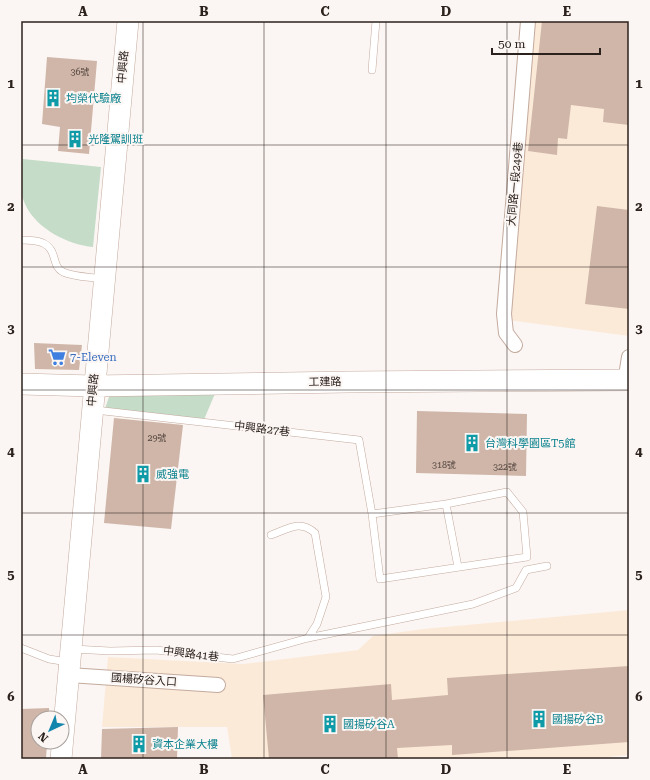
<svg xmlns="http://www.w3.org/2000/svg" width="650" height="780" viewBox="0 0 650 780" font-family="'Roboto Serif','Noto Sans TC',serif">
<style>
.industrial{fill:#fcead9}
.green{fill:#c5dcc8}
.building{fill:#cfb6a8}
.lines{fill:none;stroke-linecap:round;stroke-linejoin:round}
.lane-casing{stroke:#c3aa9d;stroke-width:8}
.street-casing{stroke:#c3aa9d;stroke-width:16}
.secondary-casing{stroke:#c3aa9d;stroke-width:22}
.lane{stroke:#fff;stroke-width:7}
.street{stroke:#fff;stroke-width:14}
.secondary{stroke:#fff;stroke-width:21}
.grid{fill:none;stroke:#2c221d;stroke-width:1;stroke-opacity:0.55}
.labels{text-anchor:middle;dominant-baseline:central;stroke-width:4;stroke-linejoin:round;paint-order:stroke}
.number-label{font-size:9px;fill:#554740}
.street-label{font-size:11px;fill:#2c221d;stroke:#fbf6f3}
.culture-label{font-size:11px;fill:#0d838f;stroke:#fbf6f3;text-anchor:start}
.shop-label{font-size:11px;fill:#366cbe;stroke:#fbf6f3;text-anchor:start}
.neatline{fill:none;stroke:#2c221d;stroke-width:1.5}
.grid-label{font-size:13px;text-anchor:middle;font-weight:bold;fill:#2c221d}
</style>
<rect width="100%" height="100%" fill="#fbf6f3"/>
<path class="industrial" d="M533,21H629V336L508,320Z
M629,610V755L585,759H232L227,727H102L108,657L243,664L358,650L373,636L423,629Z"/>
<path class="green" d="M23,159L101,167L93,247C69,245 36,229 25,204C19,191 20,173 23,159Z
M219,384L203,422L104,411L113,386Z"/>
<path class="building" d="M542,21H629V125L603,122L604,109L571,105L567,139L558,138L557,155L528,151Z
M47,57L97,61L89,154L58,151L60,127L42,124Z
M597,206L629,210V309L585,304Z
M34,343L82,345L79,370L35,369Z
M417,411L527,414L526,476L416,473Z
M114,418L183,425L171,529L104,523Z
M629,666V742L452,755V745L397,748L398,759H269L263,695L391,684L392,700L448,695L447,678Z
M49,708V718H38V742H47L46,759H21V709Z
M178,727L177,759H101L102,729Z"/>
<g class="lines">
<g class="lane-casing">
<path id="lane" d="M372,70L376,21
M21,240C28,240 36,240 43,243C58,250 51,266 63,272C74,277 91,277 103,279
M95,410L359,440L372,514L380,579L527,557L523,512L507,492L446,504L372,514
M446,504L458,567
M271,535C288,529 300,519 315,533L326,597L317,624L308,638
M21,648L49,659L68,662
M73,649L110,651L156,650L233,659L308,638L473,604L516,588L526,570L547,566"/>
</g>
<g class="street-casing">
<path id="street" d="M515,345L506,333L504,314L528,21
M626,376L629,357
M69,675L218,685"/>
</g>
<g class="secondary-casing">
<path id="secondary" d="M21,384L93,386L348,382L629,380
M61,759L128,21"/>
</g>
<use href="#lane" class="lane"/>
<use href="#street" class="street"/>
<use href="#secondary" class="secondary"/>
</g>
<path class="grid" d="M143,21V759M264,21V759M386,21V759M507,21V759M21,145H629M21,267H629M21,390H629M21,513H629M21,635H629"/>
<defs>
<g id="building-bare" transform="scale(1.38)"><path d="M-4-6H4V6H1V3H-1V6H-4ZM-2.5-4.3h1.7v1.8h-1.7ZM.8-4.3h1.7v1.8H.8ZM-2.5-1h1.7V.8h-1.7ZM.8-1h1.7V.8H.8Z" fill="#0f9aa8" stroke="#fbf6f3" stroke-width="2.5" paint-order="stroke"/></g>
<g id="supermarket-bare" transform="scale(1.38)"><path d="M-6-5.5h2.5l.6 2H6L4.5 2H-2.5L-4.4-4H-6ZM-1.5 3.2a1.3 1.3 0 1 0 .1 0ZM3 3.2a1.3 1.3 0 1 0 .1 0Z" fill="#3f7fe0" stroke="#fbf6f3" stroke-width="2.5" paint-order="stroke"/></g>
</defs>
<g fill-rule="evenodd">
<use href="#building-bare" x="53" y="98"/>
<use href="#building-bare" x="75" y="139"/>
<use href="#supermarket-bare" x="57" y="357"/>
<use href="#building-bare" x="472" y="443"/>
<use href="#building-bare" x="143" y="474"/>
<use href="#building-bare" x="539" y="719"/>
<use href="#building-bare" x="330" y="724"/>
<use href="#building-bare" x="139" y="744"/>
</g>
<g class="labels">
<g class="number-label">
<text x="80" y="72">36號</text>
<text x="157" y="438">29號</text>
<text x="444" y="465">318號</text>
<text x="505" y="467">322號</text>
</g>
<g class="street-label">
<text transform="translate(123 67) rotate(-85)">中興路</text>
<text transform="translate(515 184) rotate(-85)">大同路一段249巷</text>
<text transform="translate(325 382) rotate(-1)">工建路</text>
<text transform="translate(93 390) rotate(-85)">中興路</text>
<text transform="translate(262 429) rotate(7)">中興路27巷</text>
<text transform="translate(191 654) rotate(7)">中興路41巷</text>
<text transform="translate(144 680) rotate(4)">國楊矽谷入口</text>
</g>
<g class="culture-label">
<text x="66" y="98">均榮代驗廠</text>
<text x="88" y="139">光隆駕訓班</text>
<text x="485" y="443">台灣科學園區T5館</text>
<text x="156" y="474">威強電</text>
<text x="552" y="719">國揚矽谷B</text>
<text x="343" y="724">國揚矽谷A</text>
<text x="152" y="744">資本企業大樓</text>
</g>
<g class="shop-label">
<text x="70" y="357">7-Eleven</text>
</g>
</g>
<rect width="650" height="780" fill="none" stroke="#fbf6f3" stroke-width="44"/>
<g transform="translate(50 730) rotate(224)"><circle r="19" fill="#fbf6f3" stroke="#a8a19d"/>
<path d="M0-3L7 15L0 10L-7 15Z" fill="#1185ab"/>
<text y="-6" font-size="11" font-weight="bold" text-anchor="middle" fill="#2c221d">N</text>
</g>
<path d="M492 48v6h108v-6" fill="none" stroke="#2c221d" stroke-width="2"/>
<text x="498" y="48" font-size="12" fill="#2c221d" stroke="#fbf6f3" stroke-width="3" paint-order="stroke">50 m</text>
<rect x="22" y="22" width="606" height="736" class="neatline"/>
<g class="grid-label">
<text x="83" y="16">A</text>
<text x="204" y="16">B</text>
<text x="325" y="16">C</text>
<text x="446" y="16">D</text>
<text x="567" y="16">E</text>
<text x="11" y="88">1</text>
<text x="639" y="88">1</text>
<text x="11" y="211">2</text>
<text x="639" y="211">2</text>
<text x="11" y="333">3</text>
<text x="639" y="333">3</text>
<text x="11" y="456">4</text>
<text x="639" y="456">4</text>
<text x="11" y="579">5</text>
<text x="639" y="579">5</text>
<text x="11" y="701">6</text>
<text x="639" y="701">6</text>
<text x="83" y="774">A</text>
<text x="204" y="774">B</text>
<text x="325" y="774">C</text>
<text x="446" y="774">D</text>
<text x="567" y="774">E</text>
</g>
</svg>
